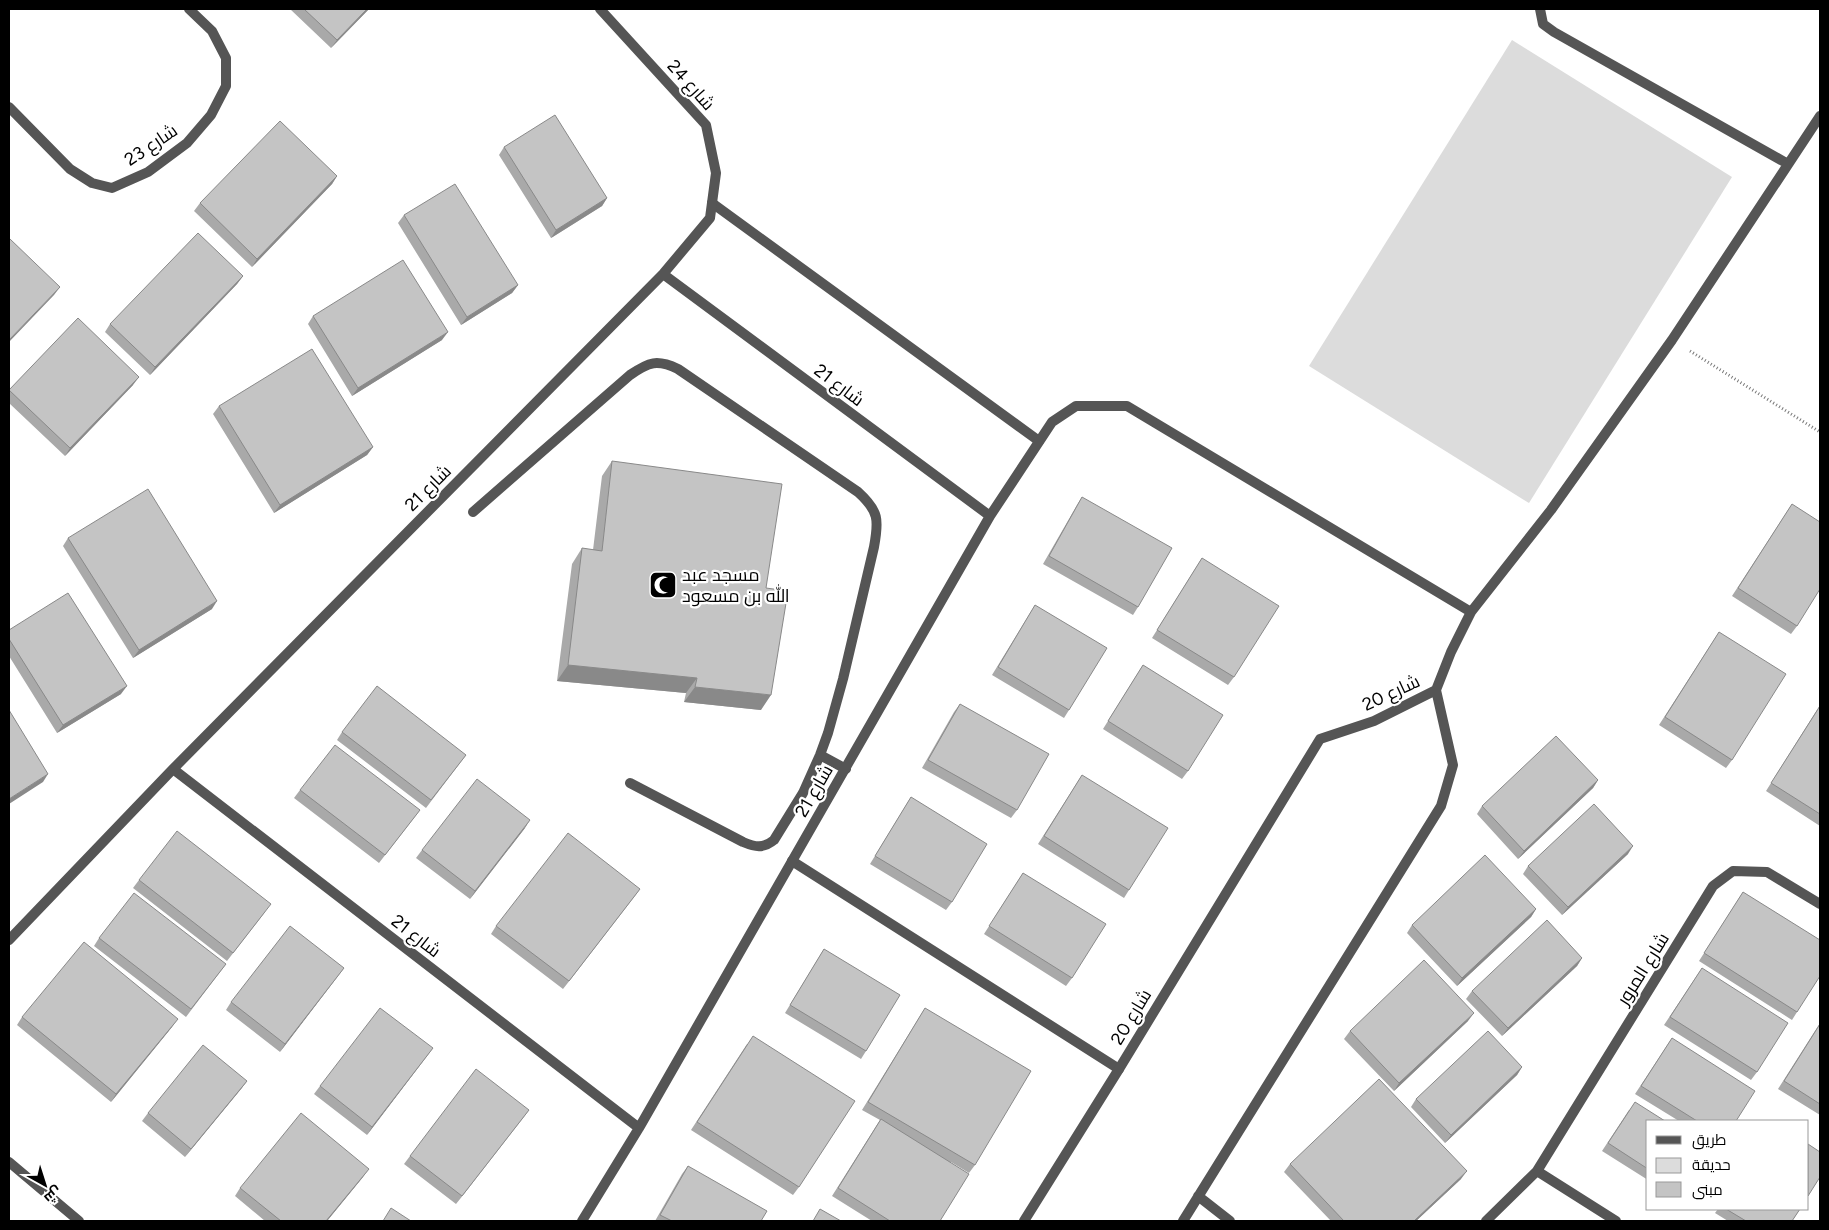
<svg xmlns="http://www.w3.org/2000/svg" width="1829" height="1230" viewBox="0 0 1829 1230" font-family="Figtree,Cairo,sans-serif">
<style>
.green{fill:#dcdcdc}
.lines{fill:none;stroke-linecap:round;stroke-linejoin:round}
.path{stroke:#777;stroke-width:3;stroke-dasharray:1 2.5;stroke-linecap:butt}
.service{stroke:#555;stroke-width:10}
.minor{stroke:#555;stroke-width:10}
.tertiary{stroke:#555;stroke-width:10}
.wall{fill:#a9a9a9}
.shaded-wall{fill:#898989}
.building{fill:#c4c4c4;stroke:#898989}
.labels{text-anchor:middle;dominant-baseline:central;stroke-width:4.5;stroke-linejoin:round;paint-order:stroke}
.street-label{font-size:18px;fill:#000;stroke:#fff}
.poi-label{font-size:18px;fill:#000;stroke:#fff;text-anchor:start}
</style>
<rect width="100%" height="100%" fill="#fff"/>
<path class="green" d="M1512,40L1732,177L1529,503L1309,366Z"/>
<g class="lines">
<path class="path" d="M1690,351L1820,432"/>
<path class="service" d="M712,203L1039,441
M473,512L630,375C649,362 657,359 678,369L858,492C879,511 879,520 874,547L843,679L828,733L820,755L803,793L774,840C763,849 755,847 743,842L630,783
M820,755L846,769
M792,861L1119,1069"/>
<path class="minor" d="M1540,9L1543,24L1554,32L1788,164
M9,107L70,169L92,183L112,188L148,172L187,143L211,115L226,86V58L212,31L189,9
M663,274L990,516
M1436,690L1451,652L1471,612L1551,510L1672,340L1820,116
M173,769L639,1128
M9,940L173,769L663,274L710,218L716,173L706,125L600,9
M1537,1171L1616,1221
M1198,1196L1230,1221
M582,1221L639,1128L990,516L1052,422L1076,406H1127L1471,612
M1024,1221L1119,1069L1320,739L1374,721L1436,690
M1183,1221L1441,806L1453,765L1436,690
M1486,1221L1537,1171L1713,886L1733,871L1767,872L1820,904"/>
<path class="tertiary" d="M9,1162L79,1221"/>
</g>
<path class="wall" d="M290,9H369L331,48Z
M504,147L607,198L602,206L551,238L499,155Z
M337,176L332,184L252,267L194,211L200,203Z
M404,215L518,285L512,293L461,325L398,223Z
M243,276L237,284L150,375L105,332L110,324Z
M313,316L442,340L352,396L308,324Z
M133,385L65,456L9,403V390Z
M219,406L373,447L367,455L274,513L213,414Z
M612,461L766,588L761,710L684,702L686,693L557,681L572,564L582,548L593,550L602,476Z
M1082,497L1138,607L1133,615L1043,564L1077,505Z
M1792,504L1797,626L1791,634L1732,596Z
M68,538L212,609L133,658L63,546Z
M1202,558L1234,677L1228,685L1152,638Z
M1035,605L1069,710L1064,718L992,675Z
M9,630L121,694L57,733L9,656Z
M1719,632L1732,760L1726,768L1659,725Z
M1143,665L1188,771L1182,779L1103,729Z
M960,704L1017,810L1011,818L922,768L954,712Z
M1820,705V826L1766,791Z
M342,732L466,755L426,808L337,740Z
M1082,775L1129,890L1124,898L1038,844Z
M1598,780L1593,788L1518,859L1477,814L1482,806Z
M300,790L420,810L379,863L294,798Z
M911,797L952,902L946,910L870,864Z
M525,828L470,899L416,858L422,850Z
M1628,854L1562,915L1523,874L1528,866Z
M1023,873L1072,978L1066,986L984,934Z
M139,880L265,912L227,961L133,888Z
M640,889L563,989L491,934L496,926Z
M1743,892L1797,1012L1792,1020L1699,961Z
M1536,909L1531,917L1457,986L1407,933L1412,925Z
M99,938L226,964L186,1017L94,946Z
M824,949L866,1051L861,1059L785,1013Z
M1582,958L1577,966L1502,1036L1466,999L1472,991Z
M344,968L280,1052L226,1010L231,1002Z
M1702,968L1757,1072L1751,1080L1664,1025Z
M925,1008L975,1165L969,1173L951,1162L940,1221H872L832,1196L880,1120L862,1110Z
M22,1017L172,1027L111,1102L17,1025Z
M1468,1021L1394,1091L1344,1039L1350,1031Z
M1820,1023V1115L1778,1089Z
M1672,1038L1736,1121H1679L1635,1094Z
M747,1044L799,1187L793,1195L691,1130Z
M433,1048L367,1135L314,1094L320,1086Z
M1522,1067L1517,1075L1445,1143L1411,1107L1416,1099Z
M247,1081L241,1089L185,1157L142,1121L148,1113Z
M529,1110L456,1204L404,1164L410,1156Z
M1629,1110L1648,1121V1180L1602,1151Z
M1290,1164L1461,1179L1416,1221H1331L1284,1172Z
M688,1166L761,1221H655L682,1174Z
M363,1177L327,1221H265L235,1196L240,1188Z
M1718,1209H1800L1792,1221H1728L1715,1213Z"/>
<path class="shaded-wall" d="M367,9H369L331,48L337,40Z
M337,176L332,184L252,267L257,259Z
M607,198L602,206L551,238L556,230Z
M243,276L237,284L150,375L155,367Z
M518,285L512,293L461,325L467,317Z
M60,287L54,295L9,342V340Z
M448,332L442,340L352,396L358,388Z
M139,377L133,385L65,456L70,448Z
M373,447L367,455L274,513L280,505Z
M217,601L212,609L133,658L139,650Z
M568,665L697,678L686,693L557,681Z
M127,686L121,694L57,733L63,725Z
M695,687L771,695L761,710L684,702Z
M48,774L43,782L9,804V799Z
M1598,780L1593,788L1518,859L1524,851Z
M530,820L525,828L470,899L475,891Z
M1633,846L1628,854L1562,915L1568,907Z
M640,889L634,897L563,989L569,981Z
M1536,909L1531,917L1457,986L1462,978Z
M1582,958L1577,966L1502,1036L1508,1028Z
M344,968L338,976L280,1052L285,1044Z
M1474,1013L1468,1021L1394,1091L1399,1083Z
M178,1019L172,1027L111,1102L116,1094Z
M433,1048L427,1056L367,1135L372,1127Z
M1522,1067L1517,1075L1445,1143L1451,1135Z
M247,1081L241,1089L185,1157L191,1149Z
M529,1110L523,1118L456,1204L462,1196Z
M369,1169L363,1177L327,1221H326Z
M1467,1171L1461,1179L1416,1221H1414Z"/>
<path class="building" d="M304,9H367L337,40Z
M555,115L607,198L556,230L504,147Z
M280,121L337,176L257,259L200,203Z
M455,184L518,285L467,317L404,215Z
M198,233L243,276L155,367L110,324Z
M10,239L60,287L9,340V241Z
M403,260L448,332L358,388L313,316Z
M78,318L139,377L70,448L9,390Z
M312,349L373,447L280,505L219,406Z
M612,461L782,484L766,588L788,591L771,695L695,687L697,678L568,665L582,548L602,551Z
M148,489L217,601L139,650L68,538Z
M1082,497L1172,548L1138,607L1049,556Z
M1792,504L1820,522V589L1797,626L1738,588Z
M1202,558L1279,606L1234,677L1157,630Z
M68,593L127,686L63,725L9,639V630Z
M1035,605L1107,648L1069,710L998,667Z
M1719,632L1786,674L1732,760L1665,717Z
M1143,665L1223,715L1188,771L1108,721Z
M377,686L466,755L431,800L342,732Z
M960,704L1049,754L1017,810L928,760Z
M1820,706V814L1771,783Z
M9,710L48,774L9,799Z
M1556,736L1598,780L1524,851L1482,806Z
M335,745L420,810L385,855L300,790Z
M1082,775L1168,828L1129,890L1044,836Z
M477,779L530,820L475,891L422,850Z
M911,797L987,844L952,902L875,856Z
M1594,804L1633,846L1568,907L1528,866Z
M177,831L271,904L233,953L139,880Z
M568,833L640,889L569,981L496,926Z
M1485,855L1536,909L1462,978L1412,925Z
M1023,873L1106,924L1072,978L989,926Z
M1743,892L1820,940V976L1797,1012L1704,953Z
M134,893L226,964L191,1009L99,938Z
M1547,920L1582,958L1508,1028L1472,991Z
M290,926L344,968L285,1044L231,1002Z
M84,942L178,1019L116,1094L22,1017Z
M824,949L900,995L866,1051L790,1005Z
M1424,960L1474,1013L1399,1083L1350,1031Z
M1702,968L1788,1023L1757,1072L1670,1017Z
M380,1008L433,1048L372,1127L320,1086Z
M925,1008L1031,1071L975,1165L868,1102Z
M1820,1024V1104L1784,1081Z
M1488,1031L1522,1067L1451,1135L1416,1099Z
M753,1036L855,1101L799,1187L697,1122Z
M1672,1038L1755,1091L1736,1121H1697L1641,1086Z
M203,1045L247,1081L191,1149L148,1113Z
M476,1069L529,1110L462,1196L410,1156Z
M1379,1079L1467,1171L1414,1221H1344L1290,1164Z
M1635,1102L1665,1121H1648V1169L1608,1143Z
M301,1113L369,1169L326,1221H281L240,1188Z
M881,1119L969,1174L940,1221H890L838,1188Z
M1808,1144L1820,1152V1177L1808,1196Z
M688,1166L767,1211L761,1221H672L660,1215Z
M391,1208L411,1221H383Z
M820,1209L841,1221H813Z
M1726,1209H1800L1792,1221H1746Z"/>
<defs>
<g id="mosque-square" transform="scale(1.4375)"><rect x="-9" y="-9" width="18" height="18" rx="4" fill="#000" stroke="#fff"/><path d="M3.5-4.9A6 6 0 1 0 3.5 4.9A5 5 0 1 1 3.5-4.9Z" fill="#fff"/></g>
</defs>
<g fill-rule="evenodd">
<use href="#mosque-square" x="663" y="585"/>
</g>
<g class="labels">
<g class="street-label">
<text transform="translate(691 85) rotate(48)">شارع 24</text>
<text transform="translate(151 145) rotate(-34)">شارع 23</text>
<text transform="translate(839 385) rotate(37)">شارع 21</text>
<text transform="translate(428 488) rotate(-45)">شارع 21</text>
<text transform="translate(1391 693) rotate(-25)">شارع 20</text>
<text transform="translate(814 791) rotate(-60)">شارع 21</text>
<text transform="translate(416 936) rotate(38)">شارع 21</text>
<text transform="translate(1643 969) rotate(-58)">شارع المرور</text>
<text transform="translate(1131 1017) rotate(-59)">شارع 20</text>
</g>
<g class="poi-label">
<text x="682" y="575">مسجد عبد<tspan x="682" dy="21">الله بن مسعود</tspan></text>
</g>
</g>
<rect width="1829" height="1230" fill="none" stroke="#000000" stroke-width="20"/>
<rect x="1646" y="1120" width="162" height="90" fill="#ffffff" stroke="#999999"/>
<rect x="1656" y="1136" width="25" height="8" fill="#555555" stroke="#999999"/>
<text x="1692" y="1145" font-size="15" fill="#000000">طريق</text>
<rect x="1656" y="1158" width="25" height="15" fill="#dcdcdc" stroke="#999999"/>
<text x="1692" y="1170" font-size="15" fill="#000000">حديقة</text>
<rect x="1656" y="1182" width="25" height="15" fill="#c4c4c4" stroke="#999999"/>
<text x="1692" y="1195" font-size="15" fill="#000000">مبنى</text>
<g transform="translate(45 1185) rotate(141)" stroke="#ffffff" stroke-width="4" paint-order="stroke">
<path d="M0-4L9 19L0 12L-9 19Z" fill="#000000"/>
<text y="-8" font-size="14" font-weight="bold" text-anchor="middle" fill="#000000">ش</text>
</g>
</svg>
